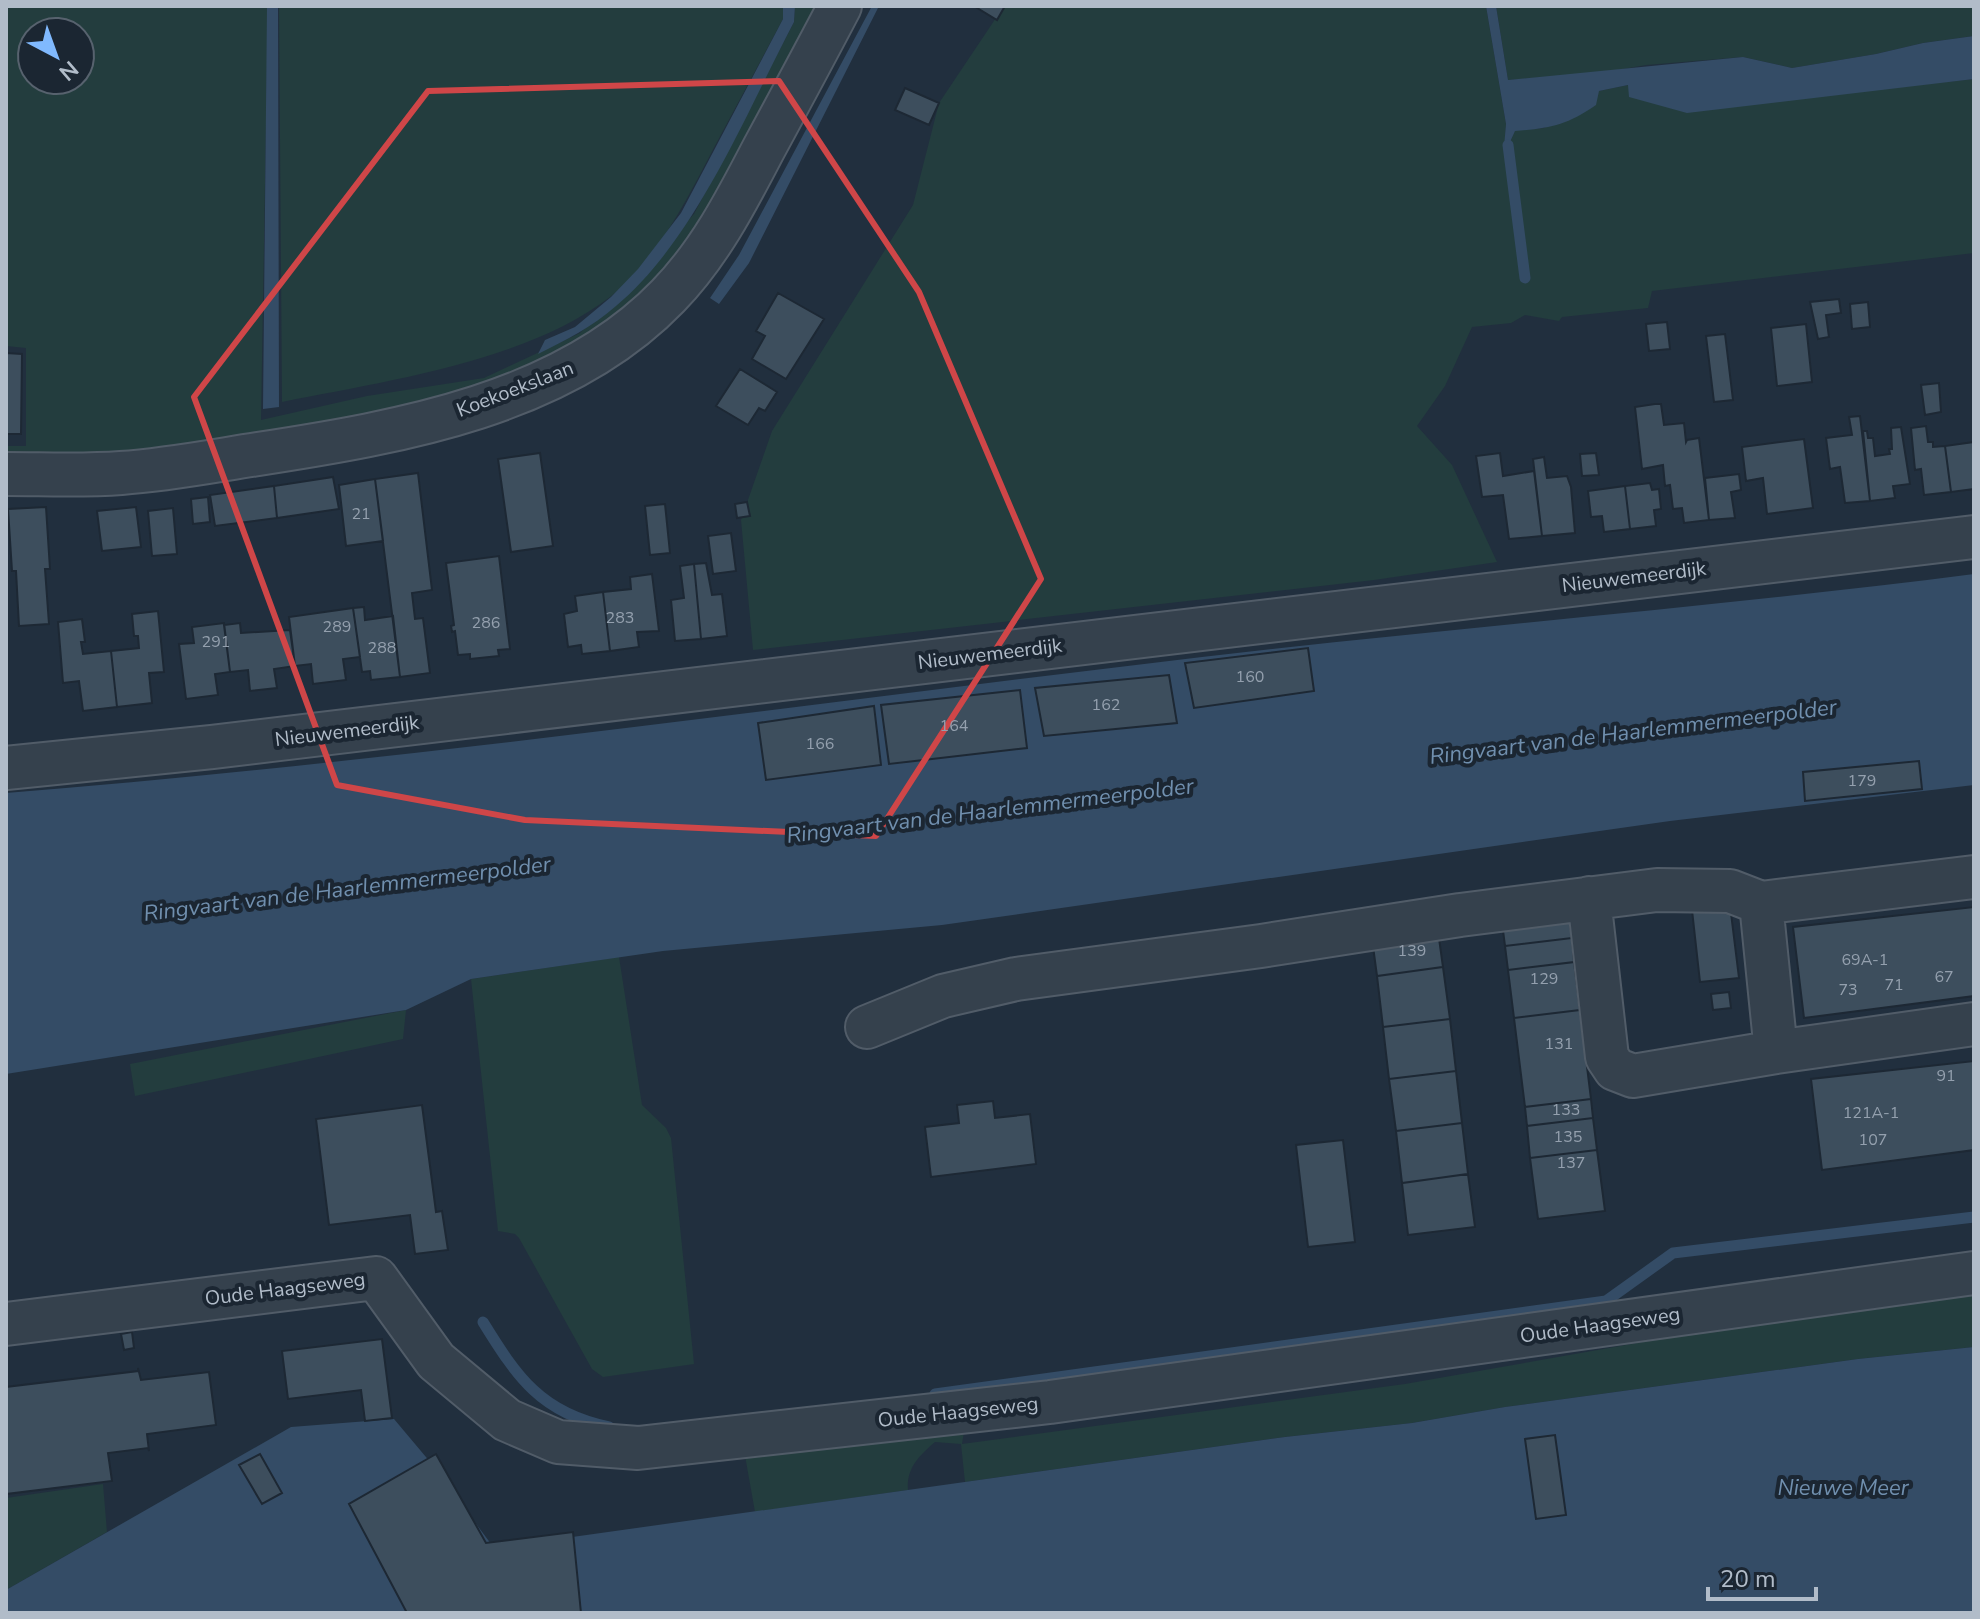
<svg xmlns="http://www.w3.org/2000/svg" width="1980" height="1619" viewBox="0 0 1980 1619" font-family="'Nunito Sans',sans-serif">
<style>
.green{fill:#233d3e;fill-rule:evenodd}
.water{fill:#344c66}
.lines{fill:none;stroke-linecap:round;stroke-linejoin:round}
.stream{stroke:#344c66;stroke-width:11}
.building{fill:#3d4e5d;stroke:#1d2834;stroke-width:2}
.minor-casing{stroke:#515c68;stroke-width:46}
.minor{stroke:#35414d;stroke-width:42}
.marked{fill:none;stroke:#cf4648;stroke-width:6;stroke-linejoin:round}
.labels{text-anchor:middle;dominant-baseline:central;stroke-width:8;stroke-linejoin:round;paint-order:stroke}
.number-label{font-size:16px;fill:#94a0ae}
.street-label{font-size:20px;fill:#b1bcc9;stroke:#1b2632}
.water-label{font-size:22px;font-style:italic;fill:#708fae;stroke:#1b2632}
</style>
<rect width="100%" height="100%" fill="#212f3e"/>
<path class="green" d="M6,6H268L261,420L367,396L484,378L580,333L694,214L794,22L795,6H814L816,30L699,249L569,360L272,446L6,461V446H26V348L6,346ZM32,32H80V80H32Z
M279,6H783V19C761,60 739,101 717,142C690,193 657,262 610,297C525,362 386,381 282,402Z
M1004,6H1486L1506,124L1505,145L1510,142L1515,130L1544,128L1599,91L1628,85L1871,90L1974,79V253L1652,291L1648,308L1562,317L1559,321L1525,315L1511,323L1472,327L1445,386L1417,426L1452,465L1497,562L1374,580L753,650L741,520L772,431L913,205L939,103Z
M1496,6H1974V36L1923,43L1876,54L1792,68L1743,57L1646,65L1600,73L1508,80Z
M619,957L642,1105L666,1128L671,1138L694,1364L603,1377L592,1369L519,1238L515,1234L498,1231L471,979Z
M406,1010L403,1039L135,1096L130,1064Z
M1974,1288V1347L1858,1359L1505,1407L1412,1423L1285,1437L965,1482L961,1444L935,1442C920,1455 906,1468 908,1490L755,1512L744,1450L966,1420L962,1444L1405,1384L1875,1301Z
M103,1484L107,1532L6,1590V1498Z"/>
<path class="water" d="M267,6H278L279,407L263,409Z
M783,6H795L794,22C746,113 696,239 616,306C592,327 566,340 538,354L545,340L575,327L611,297L638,269L681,213L783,19Z
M872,6H879L749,263L719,304L710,298L739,255Z
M1486,6H1496L1508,80L1743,57L1792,68L1876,54L1923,43L1974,36V79L1687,113L1629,97L1628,85L1599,91L1596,105C1565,126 1551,128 1515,131L1510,142L1504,147L1506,124Z
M1974,574V785L1670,821L942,925L663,951L471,979L406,1010L6,1074V793C406,761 804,704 1202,657C1459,627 1717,607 1974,574Z
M1974,1347V1613H6V1590L291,1427L394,1419L431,1463L494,1548L1285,1437L1412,1423L1505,1407L1858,1359Z"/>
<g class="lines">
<path class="stream" d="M1508,145L1525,278
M483,1322C517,1377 541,1413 609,1427
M935,1394L1606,1301L1673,1253L1974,1217"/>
</g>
<path class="building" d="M974,6H1005L997,20Z
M905,88L939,103L929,125L895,110Z
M778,293L824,319L786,379L752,359L765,336L756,331Z
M1839,299L1841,313L1826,315L1829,337L1818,339L1810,302Z
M1868,302L1870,327L1852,329L1850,304Z
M1667,322L1670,349L1649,351L1646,324Z
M1806,324L1812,382L1777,386L1771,328Z
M1725,334L1733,400L1714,402L1706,336Z
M6,353L22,354L21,434H6Z
M740,369L777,392L765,411L759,408L748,425L716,406Z
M1939,383L1941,412L1925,415L1921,385Z
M1655,404H1661L1664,425L1684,423L1686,442L1687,440L1699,438L1709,520L1684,523L1682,508L1673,509L1670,485L1665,486L1663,465L1642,469L1635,407Z
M1860,416L1870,501L1845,503L1840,467L1830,469L1826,438L1852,435L1849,417Z
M1926,426L1928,442H1933V447L1945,446L1951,492L1924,495L1921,469L1915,470L1911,428Z
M1901,427L1910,484L1893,486L1895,498L1870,501L1863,431H1867L1868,438H1873L1875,456L1890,454L1889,449H1892L1891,428Z
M1804,439L1813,508L1767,514L1763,478L1746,481L1742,447Z
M1974,442V489L1951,492L1945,446Z
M540,453L553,546L511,552L498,459Z
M1500,453L1503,476L1534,471L1542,536L1509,539L1503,495L1482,497L1476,456Z
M1596,453L1599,475L1582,476L1580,454Z
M1544,457L1547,478L1567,476L1571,487L1575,533L1542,536L1533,459Z
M418,473L432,590L412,593L415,619L423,618L430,673L400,677L375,479Z
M1739,474L1741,490L1731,492L1735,518L1709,520L1705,478Z
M333,477L339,509L277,518L274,486Z
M375,479L383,541L346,546L339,485Z
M1650,483L1652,490L1659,489L1661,509L1654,510L1656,526L1630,529L1625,486Z
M274,486L277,518L215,526L210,495Z
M1625,486L1630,529L1604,532L1602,516L1591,517L1588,491Z
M208,497L210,522L193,524L191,499Z
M747,502L750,516L737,518L735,504Z
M665,504L670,553L650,555L645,506Z
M46,507L50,569H45L49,624L19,626L16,571H12L8,509Z
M136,507L141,547L102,551L97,511Z
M173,508L177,554L152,556L148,511Z
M731,533L736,571L713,574L708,536Z
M499,556L510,649L498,650L499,656L470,659V654L458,655L455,631L452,632L451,626L454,625L446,563Z
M706,563L712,595L722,594L727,636L701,639L694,564Z
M694,564L701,639L675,641L671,600L684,598L680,566Z
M652,574L659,631L637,632L639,647L610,651L603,592L631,589L630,577Z
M603,592L610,651L582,654L581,645L568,647L564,614L577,611L575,596Z
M364,607L365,620L393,616L400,677L371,680L370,671L362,672L353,608Z
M353,608L360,657L343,659L346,680L313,684L311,664L295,666L289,617Z
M158,611L164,672L149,673L152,703L117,707L111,651L139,648L138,636H134L132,614Z
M82,619L85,642H81L83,654L111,651L117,707L83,711L79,681L63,683L58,622Z
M224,623L230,672L215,674L218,695L186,699L179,644L194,643L192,627Z
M240,623L241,633L290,630L295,666L274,669L277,688L250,691L248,670L230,672L224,625Z
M1308,648L1314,691L1194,708L1185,663Z
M1169,675L1177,723L1044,736L1035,688Z
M1020,690L1027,748L889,764L881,705Z
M874,706L881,765L766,780L758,723Z
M1919,761L1922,789L1805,801L1803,772Z
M1730,905L1739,978L1700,982L1692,910Z
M1974,907V996L1804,1018L1793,927Z
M1569,915L1572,938L1505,946L1502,923Z
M1438,931L1443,967L1377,976L1372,939Z
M1572,938L1574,962L1508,970L1505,946Z
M1574,962L1580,1010L1514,1018L1508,970Z
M1443,967L1450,1019L1383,1027L1377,976Z
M1729,992L1731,1008L1713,1010L1711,994Z
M1580,1010L1591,1099L1525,1107L1514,1018Z
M1450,1019L1456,1071L1389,1079L1383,1027Z
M1974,1061V1150L1822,1170L1811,1079Z
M1456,1071L1462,1123L1396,1131L1389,1079Z
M1591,1099L1593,1118L1527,1126L1525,1107Z
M993,1101L995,1118L1030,1114L1036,1164L931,1177L925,1127L959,1123L957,1105Z
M422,1105L436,1212L442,1211L448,1250L415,1254L410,1215L329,1225L316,1119Z
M1593,1118L1597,1150L1530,1158L1527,1126Z
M1462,1123L1468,1174L1402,1183L1396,1131Z
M1343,1140L1355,1242L1308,1247L1296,1145Z
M1597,1150L1605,1211L1538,1219L1530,1158Z
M1468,1174L1475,1227L1408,1235L1402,1183Z
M132,1332L134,1348L124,1350L121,1334Z
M382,1339L392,1418L365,1421L361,1390L288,1399L282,1351Z
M138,1368L141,1380L209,1372L216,1425L147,1434L149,1451L148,1448L108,1453L112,1481L6,1494V1387L138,1371Z
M1555,1435L1566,1515L1536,1519L1525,1439Z
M260,1454L282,1493L262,1504L239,1465Z
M436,1454L486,1543L573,1532L581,1613H407L349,1504Z"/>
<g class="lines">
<g class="minor-casing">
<path id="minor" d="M6,474C44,474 83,476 121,473C167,470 213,461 258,454C401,432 564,404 668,296C709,254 736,202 763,150C789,102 815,54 840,6
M6,768L212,747L1974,537
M1589,898L1607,1057L1615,1069L1633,1076L1776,1052L1974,1024
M867,1027L943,996L1016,979L1261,946L1460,915L1657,890L1730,891L1761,903
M1776,1052L1761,903L1974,877
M6,1324L376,1278L436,1361L507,1420L558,1442L638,1448L1050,1402L1974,1273"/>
</g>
<use href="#minor" class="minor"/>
</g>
<path class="marked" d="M779,81L919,292L1041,579L876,836L525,820L337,785L194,397L428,91Z"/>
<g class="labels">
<g class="number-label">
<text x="361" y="514">21</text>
<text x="620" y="618">283</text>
<text x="486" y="623">286</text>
<text x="337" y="627">289</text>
<text x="216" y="642">291</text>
<text x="382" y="648">288</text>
<text x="1250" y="677">160</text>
<text x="1106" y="705">162</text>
<text x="954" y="726">164</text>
<text x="820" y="744">166</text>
<text x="1862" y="781">179</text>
<text x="1412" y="951">139</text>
<text x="1865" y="960">69A-1</text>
<text x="1944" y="977">67</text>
<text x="1544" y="979">129</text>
<text x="1894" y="985">71</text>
<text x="1848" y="990">73</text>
<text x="1559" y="1044">131</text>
<text x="1946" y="1076">91</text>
<text x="1566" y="1110">133</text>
<text x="1871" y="1113">121A-1</text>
<text x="1568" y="1137">135</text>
<text x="1873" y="1140">107</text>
<text x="1571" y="1163">137</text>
</g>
<g class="street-label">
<text transform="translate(515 389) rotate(-21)">Koekoekslaan</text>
<text transform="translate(1634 577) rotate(-7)">Nieuwemeerdijk</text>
<text transform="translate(990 654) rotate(-7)">Nieuwemeerdijk</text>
<text transform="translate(347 731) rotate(-7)">Nieuwemeerdijk</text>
<text transform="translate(285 1289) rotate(-7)">Oude Haagseweg</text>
<text transform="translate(1600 1325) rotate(-8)">Oude Haagseweg</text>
<text transform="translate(958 1412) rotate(-6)">Oude Haagseweg</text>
</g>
<g class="water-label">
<text transform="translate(1633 732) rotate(-7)">Ringvaart van de Haarlemmermeerpolder</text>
<text transform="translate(990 811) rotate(-7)">Ringvaart van de Haarlemmermeerpolder</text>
<text transform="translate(347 889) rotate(-7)">Ringvaart van de Haarlemmermeerpolder</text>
<text x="1843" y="1488">Nieuwe Meer</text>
</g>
</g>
<rect width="1980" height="1619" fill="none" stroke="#b1bcc9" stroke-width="16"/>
<g transform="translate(56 56) rotate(139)"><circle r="38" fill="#1b2632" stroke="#57626e" stroke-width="2"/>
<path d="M0-6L14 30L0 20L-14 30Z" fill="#80b9fe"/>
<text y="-12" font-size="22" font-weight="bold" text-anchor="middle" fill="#b1bcc9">N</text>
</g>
<path d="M1708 1587v12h108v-12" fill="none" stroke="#b1bcc9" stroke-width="4"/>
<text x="1720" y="1587" font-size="24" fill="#b1bcc9" stroke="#1b2632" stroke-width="6" paint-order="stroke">20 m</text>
</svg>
